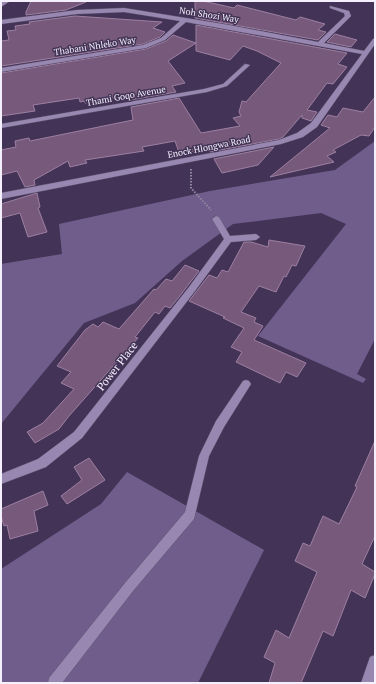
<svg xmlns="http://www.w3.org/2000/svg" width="376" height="684" viewBox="0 0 376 684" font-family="'PT Serif',serif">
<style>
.green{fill:#705d8c}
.building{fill:#775a7b;stroke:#9d7fa1}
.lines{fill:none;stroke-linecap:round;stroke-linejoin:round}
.service-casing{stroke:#5e526e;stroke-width:1}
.minor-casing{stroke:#5e526e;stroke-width:1}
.path{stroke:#9187a0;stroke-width:2;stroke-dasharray:1.5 1.5;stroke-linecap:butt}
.service{fill:#9888b1;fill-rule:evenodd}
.minor{fill:#9888b1;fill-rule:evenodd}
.labels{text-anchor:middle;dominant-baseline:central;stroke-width:3;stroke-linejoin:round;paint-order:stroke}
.far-street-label{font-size:9px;fill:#f5f0fe;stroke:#433457}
.street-label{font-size:11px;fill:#f5f0fe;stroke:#433457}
</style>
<rect width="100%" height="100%" fill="#433457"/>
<path class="green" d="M375,141V339L357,374L366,379L363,383L258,336L346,224L321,213L233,224L182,261L135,303L84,323L1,424V264L62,254L59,224L210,191L335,170Z
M127,472L264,550L198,683H1V569L101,504Z"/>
<path class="building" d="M31,1H86V2L66,10L26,15V12Z
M195,1H203L234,8L237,5L296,20L300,17L325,24L318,30L326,32L318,40L195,18Z
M75,16L162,22L153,28L165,32L160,37L143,44L1,66V41L9,40L7,31L16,30L15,26L30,24L29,22Z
M196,25L347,53L338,64L347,67L333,84L327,83L307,110L317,112L311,121L302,118V115L283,137L279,139L210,152V150L180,155L175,141L142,147L144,151L85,160L87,163L70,167L68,161L34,180L35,185L25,187L17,171L1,175V150L16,147L15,141L29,138L30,141L133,120L131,107L179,98L201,133L240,126L233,118L241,116L239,112L242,101L246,102L281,63L257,51L243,46L230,60L196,51Z
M335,34L357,40L351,47L327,42Z
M173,35L196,43L168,61L185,83L172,86L176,92L130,100L129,95L85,103V101L80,102L79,98L33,105L35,111L1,116V73L146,49L166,41Z
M375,97V127L369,136L361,135L333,150L336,152L327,156L334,162L270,177L330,128L321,125L328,115L337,117L343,108L363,112Z
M274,147L258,165L222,173L214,159Z
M37,193L40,207L38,208L47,232L28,237L20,213L1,218V204Z
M269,240L305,246L296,266L292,265L286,277L284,276L276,292L259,286L241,312L256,318L254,322L263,326L254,340L306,363L297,377L286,372L280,383L236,362L242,352L231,347L244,328L223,318L225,317L189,301L209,275L217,278L222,270L228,272L244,242H251L268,247Z
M185,265L199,271L179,297L170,308L165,306L159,314L155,312L135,337L138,338L69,416L59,429L35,443L27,432L43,423L74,389L61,383L71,372L57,366L85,330L93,324L98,327L103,322L119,329L154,289L156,290L166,279L172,281Z
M375,441V536L362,564L375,572V574L365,598L351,590L333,636L323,631L301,683H269L275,663L264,657L276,630L289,638L317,572L295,561L303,543L310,546L323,516L339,524L357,487L355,486Z
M89,458L105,480L67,504L61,496L82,480L74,467Z
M43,491L48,505L34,511L38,531L10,539L7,525L4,526L1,516V509Z"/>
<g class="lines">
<g class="service-casing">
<path id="service" d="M246,380L249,381L251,384L224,427L209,456L194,519L133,591L62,683H48L49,678L125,583L185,512L199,456L216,421L243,381Z"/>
</g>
<g class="minor-casing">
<path id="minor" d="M3,1H10L1,7V2Z
M330,6L349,11L351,16L324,43L364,51L373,39L375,38V44L317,127L303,137L281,144L1,199V193L279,140L297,133L311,123L362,54L186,22L165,40L146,48L1,72V68L143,45L161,38L180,21L124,12L77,14L1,24V20L77,10L124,8L229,25L318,42L345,16L344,13L330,8Z
M245,64L250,65L227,86L207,92L1,128V124L204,89L223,84Z
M216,216L219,217L230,236L256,234L260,237L256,240L231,242L195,291L82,438L46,467L1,484V474L38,459L74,432L189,287L224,239L212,219Z
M375,655V683H361L370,657Z"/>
</g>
<path class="path" d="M191,169V188L211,210"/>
<use href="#service" class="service"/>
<use href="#minor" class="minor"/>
</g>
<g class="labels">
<g class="far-street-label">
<text transform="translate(209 15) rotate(9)">Noh Shozi Way</text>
<text transform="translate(95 46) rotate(-9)">Thabani Nhleko Way</text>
<text transform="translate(126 96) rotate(-10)">Thami Goqo Avenue</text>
<text transform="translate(209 147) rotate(-11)">Enock Hlongwa Road</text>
</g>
<g class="street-label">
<text transform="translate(117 366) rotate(-52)">Power Place</text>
</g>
</g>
<rect width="376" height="684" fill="none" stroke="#f5f0fe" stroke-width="4"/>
</svg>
